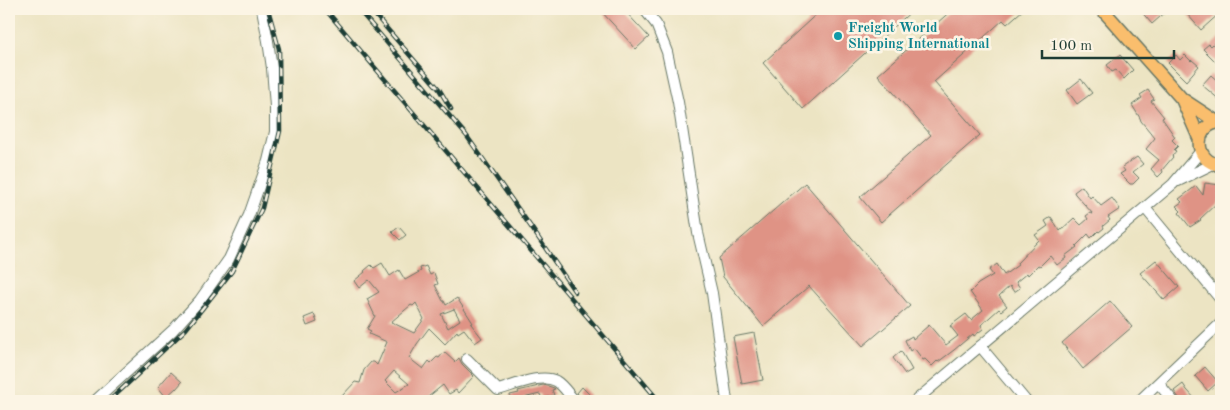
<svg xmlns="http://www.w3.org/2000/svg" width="1230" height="410" viewBox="0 0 1230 410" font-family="'Old Standard TT',serif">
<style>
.building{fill:#df9385;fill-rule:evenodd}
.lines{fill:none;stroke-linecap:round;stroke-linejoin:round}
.minor-casing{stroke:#677766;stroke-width:12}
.major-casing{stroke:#677766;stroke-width:15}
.minor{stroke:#fff;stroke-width:10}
.major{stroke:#fabe6d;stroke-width:12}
.rail-casing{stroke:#1f3d34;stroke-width:4.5}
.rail{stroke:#fcf5e5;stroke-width:2.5;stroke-dasharray:8;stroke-linecap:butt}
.culture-dot{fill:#0f9aa8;stroke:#fcf5e5;stroke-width:2}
.labels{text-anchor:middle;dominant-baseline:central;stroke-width:5;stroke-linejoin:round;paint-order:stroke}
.culture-label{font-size:14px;font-weight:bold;fill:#0d838f;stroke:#fcf5e5;text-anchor:start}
</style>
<rect width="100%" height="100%" fill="#fcf5e5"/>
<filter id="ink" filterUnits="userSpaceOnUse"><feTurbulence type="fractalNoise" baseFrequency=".02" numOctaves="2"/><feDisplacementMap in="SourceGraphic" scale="10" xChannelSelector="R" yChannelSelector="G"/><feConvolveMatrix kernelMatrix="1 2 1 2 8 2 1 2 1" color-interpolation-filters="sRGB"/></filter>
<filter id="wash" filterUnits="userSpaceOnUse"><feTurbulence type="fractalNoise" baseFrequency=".0096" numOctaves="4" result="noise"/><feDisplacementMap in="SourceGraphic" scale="20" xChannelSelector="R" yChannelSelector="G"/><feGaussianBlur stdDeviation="1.12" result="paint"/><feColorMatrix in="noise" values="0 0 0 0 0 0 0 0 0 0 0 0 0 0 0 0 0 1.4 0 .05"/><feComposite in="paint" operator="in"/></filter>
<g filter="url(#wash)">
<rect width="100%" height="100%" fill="#ece4c3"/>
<g id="blocks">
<path class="building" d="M599,9H623L649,37L636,49Z
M822,9H914L803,109L763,63Z
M953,9H1024L1007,24L1003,20L934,82L980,135L881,222L860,197L931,135L878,75Z
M1139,9H1169L1152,24Z
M1192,9H1221V12L1201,30L1187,14Z
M1221,36V57L1216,62L1203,49L1209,44L1211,46Z
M1120,55L1133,70L1124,79L1116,70L1112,72L1107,65Z
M1176,55L1180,60L1185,55L1191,61L1192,60L1199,66L1186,81L1168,63Z
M1211,75L1221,84V101L1202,85Z
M1081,79L1092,93L1077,104L1067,90Z
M1148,90L1154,99L1151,101L1164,117L1162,118L1175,137L1172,140L1178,146L1174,150L1176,151L1172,156L1173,157L1162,170L1163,172L1158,177L1151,169L1159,160L1146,149L1155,138L1141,121L1140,118L1132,105L1142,98L1140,95Z
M1137,157L1143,164L1133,172L1139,178L1133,184H1130L1120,174L1125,171L1122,167Z
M805,183L910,306L863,346L809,286L763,326L723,277L719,258Z
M1205,183L1221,185V203L1218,202L1200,219L1201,220L1190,227L1179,213L1181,211L1176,206L1182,202L1179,199L1196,186L1203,195Z
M1082,186L1090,198L1092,196L1101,206L1112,198L1120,209L1108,217L1110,220L1103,226L1104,228L1099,232L1098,231L1091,238L1088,234L1076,246L1077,247L1065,256L1066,258L1057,265L1050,256L1040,266L1038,265L1028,275L1027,273L1016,282L1020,288L1014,292L1010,286L999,296L1007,306L1001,311L999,309L981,325L983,329L974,336L973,334L954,350L938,362L937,361L932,366L925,359L923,360L914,348L910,351L905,340L912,336L913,339L929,325L946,345L958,336L950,326L966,314L971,320L983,310L970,292L978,284L993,275L989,270L997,264L1004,275L1018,265L1017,263L1039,240L1035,235L1048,226L1045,221L1051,217L1060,231L1074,218L1081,225L1088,219L1086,216L1090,213L1093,214L1075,194L1074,192Z
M399,227L406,235L400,240L392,232Z
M1156,260L1179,287L1164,300L1140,273Z
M382,263L390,276L399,270L405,280L421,271L420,268L426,266L430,275L434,273L438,284L435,285L443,301H444L446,305L457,298L473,323L471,324L482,338L475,343L464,329L458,333L457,331L445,344L429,328L417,344L409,358L423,369L429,361L431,363L437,357L439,358L444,352L455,362L459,358L462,364L474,376L458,393L456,390L449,394L443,385L423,401H348L342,396L355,382L360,383L364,370L371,362H374L377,365L387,342L369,334L371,331L367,329L375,316L367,299L379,292L369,280L359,288L354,281L365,272L364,271L371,265L374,268ZM416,303L424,319L414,333L391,322L411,305L413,306ZM454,309L460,320L448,328L441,314ZM394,371L409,384L396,392L385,381Z
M1110,301L1132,327L1083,369L1062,343Z
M314,314L317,322L307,326L304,318Z
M754,333L763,380L742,384L733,337Z
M901,351L912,370L905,374L893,358Z
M1205,367L1218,382L1208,391L1195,376Z
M171,372L182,382L176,389V388L166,397L158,387Z
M1183,384L1187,390L1197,401H1181L1174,391Z
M543,385L548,386L554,388L555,389L552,390L554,395L542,399L540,394L523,398L524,401H511L510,395L519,393L518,391Z
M582,387L590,395L584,401H582L580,397L577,393Z"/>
</g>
</g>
<g filter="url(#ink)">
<use href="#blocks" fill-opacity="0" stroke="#677766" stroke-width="1"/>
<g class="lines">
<g class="minor-casing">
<path id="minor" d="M644,9L656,24L667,52L678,102L698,233L712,293L727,401
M1178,181L1213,164
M1145,208L1221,300
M980,346L1026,401
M467,359L498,390C513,386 541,373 556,381C563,385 569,395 575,401
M1159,384L1173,401
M95,401L173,330L200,300L229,259L249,215L268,161L275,132V106L272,68L268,41L262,9
M915,401L1173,184L1201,151
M1139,401L1221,323"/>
</g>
<g class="major-casing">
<path id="major" d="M1102,9L1182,99L1217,122
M1182,99L1200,140
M1221,122C1193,123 1192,163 1221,165"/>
</g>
<use href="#minor" class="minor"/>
<use href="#major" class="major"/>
<g class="rail-casing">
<path id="rail" d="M325,9L659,401
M358,9L466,135L531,227L575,292
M370,9L439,89L451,109
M109,401L186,329L232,271L262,208L280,131L279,49L268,9"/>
</g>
<use href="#rail" class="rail"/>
</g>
</g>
<circle class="culture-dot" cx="838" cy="36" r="5"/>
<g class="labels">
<g class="culture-label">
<text x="848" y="28">Freight World<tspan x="848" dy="16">Shipping International</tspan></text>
</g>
</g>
<rect width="1230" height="410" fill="none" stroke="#fcf5e5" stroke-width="30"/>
<path d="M1042 50v8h132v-8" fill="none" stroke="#1f3d34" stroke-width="2.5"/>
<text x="1050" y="50" font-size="15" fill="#1f3d34" stroke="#fcf5e5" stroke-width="4" paint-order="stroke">100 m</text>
</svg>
